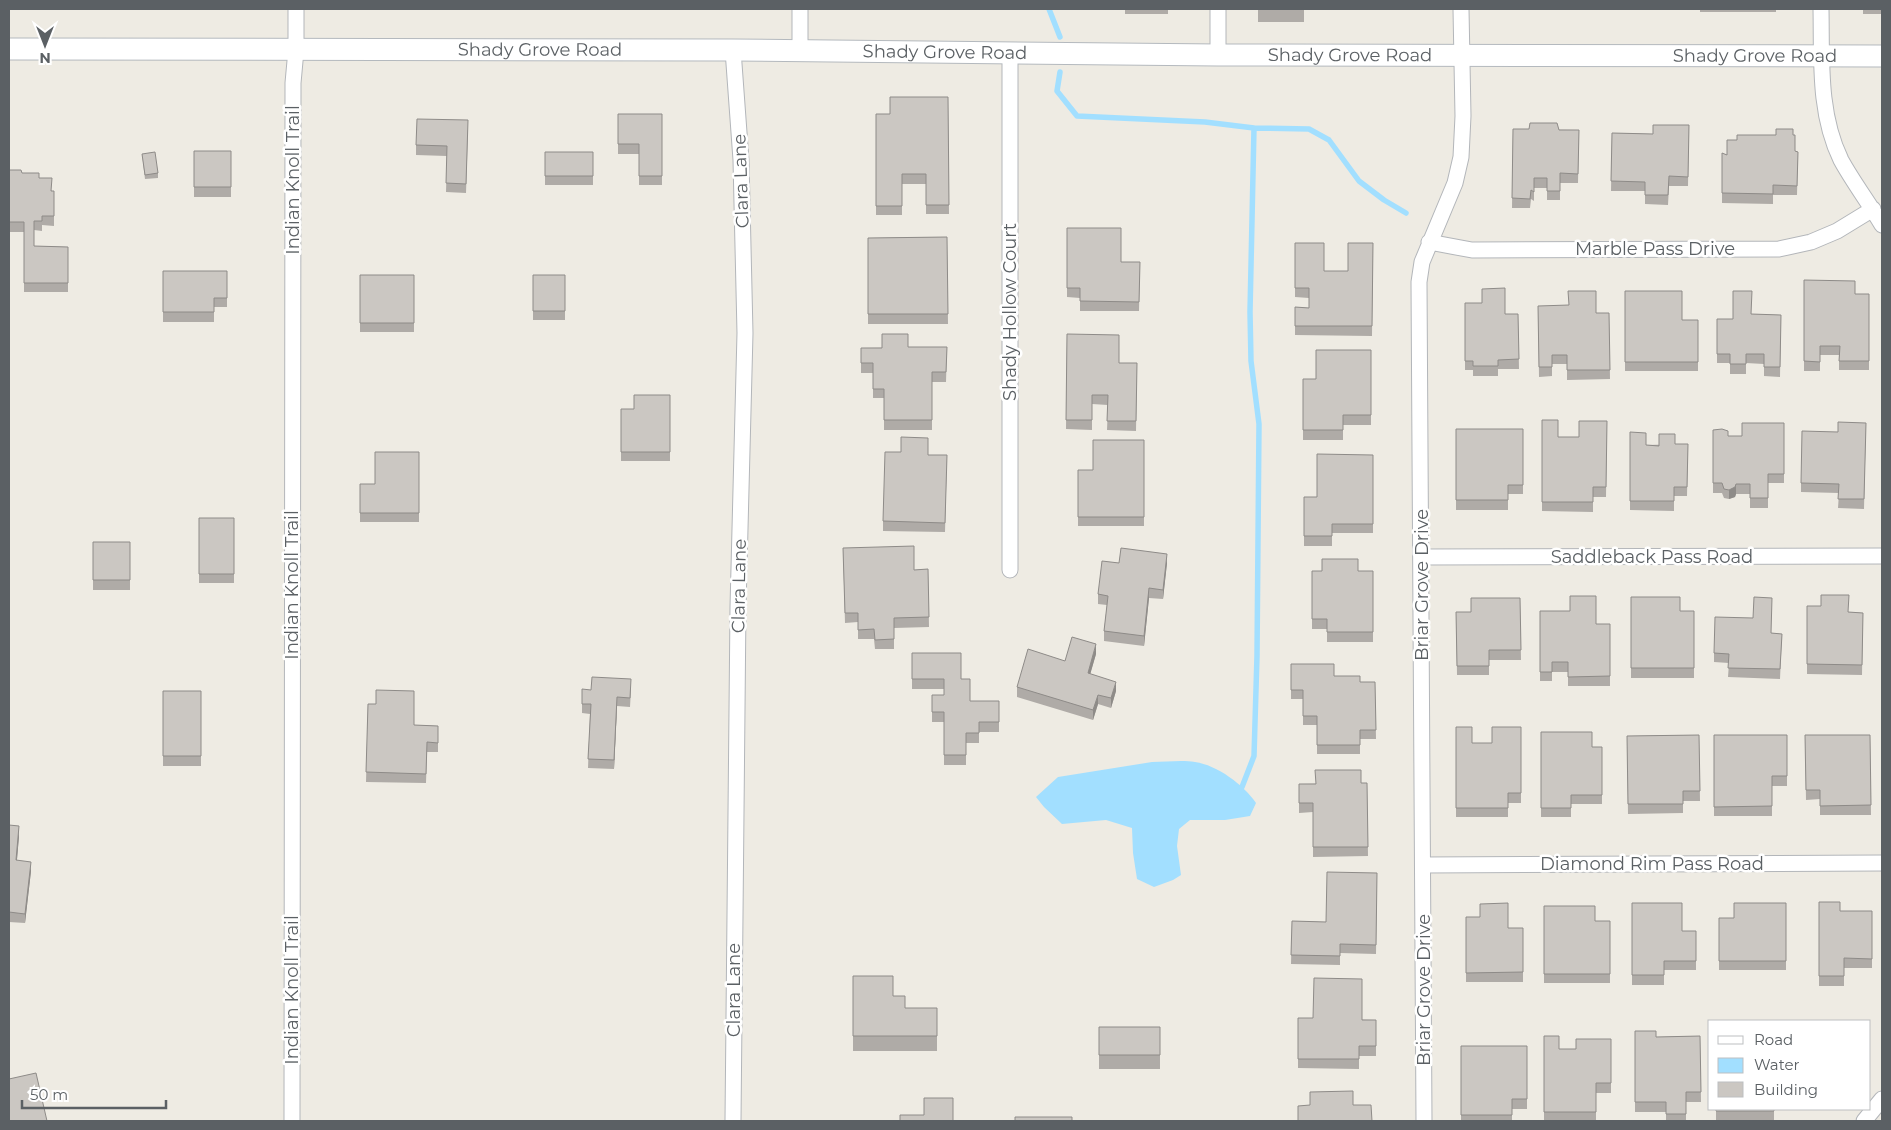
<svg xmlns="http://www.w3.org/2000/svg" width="1891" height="1130" viewBox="0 0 1891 1130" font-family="Montserrat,sans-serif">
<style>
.water{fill:#a2dfff}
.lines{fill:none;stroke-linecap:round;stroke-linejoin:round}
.stream{stroke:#a2dfff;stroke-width:5.5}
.street-casing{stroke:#b3b6ba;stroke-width:17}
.secondary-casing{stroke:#b4b9be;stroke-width:23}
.street{stroke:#fff;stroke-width:15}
.secondary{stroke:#fff;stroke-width:21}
.wall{fill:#afaba7}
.shaded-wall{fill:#8e8b88}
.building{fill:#cbc7c2;stroke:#8e8b88}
.labels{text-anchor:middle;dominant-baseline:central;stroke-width:5;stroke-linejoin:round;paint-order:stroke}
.street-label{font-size:18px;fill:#5b6064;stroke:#fff}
</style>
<rect width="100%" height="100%" fill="#eeebe3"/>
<path class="water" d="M1152,762C1166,762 1182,760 1195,762C1217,765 1244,785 1256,803L1250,816L1225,820H1190L1179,829L1177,846L1181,875L1173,880L1154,887L1137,879L1133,853L1132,828L1106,820L1062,824L1044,807L1036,797L1058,777Z"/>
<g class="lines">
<path class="stream" d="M1049,9L1060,37
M1060,72L1057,91L1077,116L1205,122L1254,128L1250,312L1251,361L1259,424L1257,656L1254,756L1242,787
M1254,128L1309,129L1329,140L1359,181L1384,200L1406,213"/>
<g class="street-casing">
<path id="street" d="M1821,9C1822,59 1818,113 1841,160C1853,182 1869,203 1882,225
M800,51V9
M1218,55V9
M1429,242L1472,250L1779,249L1811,242L1837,231L1873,209
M1422,557L1882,556
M1010,570V53
M1423,865L1882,863
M292,1121L293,83L296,50V9
M733,1121L738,607L745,333L741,160L733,50
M1424,1121L1419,282L1422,262L1455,183L1461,157L1463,116L1461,9
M1864,1121L1882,1099"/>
</g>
<g class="secondary-casing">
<g id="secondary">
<path id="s1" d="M9,49L733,50L1218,55L1882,56"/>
</g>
</g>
<use href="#street" class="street"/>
<use href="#secondary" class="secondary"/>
</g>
<path class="wall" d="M1125,9H1168V14H1125Z
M1258,9H1304V22H1258Z
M1700,9H1776V12H1700Z
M1863,9H1882V14H1863Z
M948,97L949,214H926V184H902V215H876V114H890Z
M618,114H662V185H639V154H618Z
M1689,125L1688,186H1669L1668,205L1645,204V191H1611L1612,133L1653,134Z
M1513,129L1579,130L1578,183H1560V200H1547V188H1534V201L1531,199L1530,208H1512Z
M468,130L466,193L446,192L447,156L416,155V145Z
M1776,135H1793L1795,151L1798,152L1797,195H1773V204L1722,203V153L1727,155L1737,140Z
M194,151H231V197H194Z
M545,152H593V185H545Z
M142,154L158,173V178L145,179Z
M9,170L39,178L52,191H54V226L42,225V231L34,230V246L68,247V292H24V232H9Z
M1067,228L1121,262H1140L1139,311H1080V298L1067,297Z
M947,237L948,324H868V238Z
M1295,243L1324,271H1348L1373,243L1372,336L1295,335V307L1309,308V298L1295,297Z
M163,271H227V307H214V322H163Z
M360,275H414V332H360Z
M533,275H565V320H533Z
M1804,280L1855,294H1869V370H1839V355H1820V371H1804Z
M1625,291L1682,320H1698V371H1625Z
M1465,303L1505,314H1518L1519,369H1498V376H1473V370H1465Z
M1538,306L1596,313H1609L1610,379L1567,380V364H1552V376L1539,377Z
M1752,314L1781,315L1780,377L1764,376V364L1746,363V374H1730V363H1717V319H1733Z
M1067,334L1119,363H1137L1136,431L1107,430L1108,405L1092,404V430L1066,429Z
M947,347L946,382H932V430H884V398H873V373H861V348Z
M1371,350V425H1343V440H1303V379H1316Z
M670,395V461H621V409H634Z
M1542,420L1558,437H1579L1607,421L1606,497H1593V512L1542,511Z
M1784,423V483H1768V508H1750V494H1736L1735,497L1729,499L1724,498L1722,493H1713V430L1728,436H1742Z
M1866,423L1864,509L1838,508L1839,493L1801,492V483L1838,432Z
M1456,429H1523V494H1508V510H1456Z
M1630,432L1646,445L1688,444L1687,496H1674V511L1630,510Z
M1144,440V526H1078V470H1093Z
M419,452V522H360V484H375Z
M928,455H947L945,532L883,531V521Z
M1373,455V533H1332V546H1304V497H1317Z
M199,518H234V583H199Z
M93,542H130V590H93Z
M843,548L914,570L928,569L929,627L894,628V649H875L874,639H858V622L845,623Z
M1119,563H1167L1163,599L1149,598L1144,646L1104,641V631L1107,605L1098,604V594Z
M1312,571H1373V642H1327V629H1312Z
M1631,597L1680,611H1694V678H1631Z
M1520,598L1521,660H1489V675H1457L1456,612H1471Z
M1807,606L1849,612L1863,613L1862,675L1807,674Z
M1540,611L1596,624H1610V686H1568V672H1552V681H1540Z
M1771,633L1782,634L1780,679L1728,677L1729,663L1714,662V653Z
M912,653L961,679L970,701H999V732H979V743H966V765H944V722H932V695H944V689H912Z
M1096,654L1090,674L1116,691L1111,708L1098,704L1093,720L1017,697V687L1065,661Z
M1291,664L1334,676L1360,682H1375L1376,739H1360V754H1317V725H1303V699H1291Z
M631,689L630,707L617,706L614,769L588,768L590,714L582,713V704L591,690Z
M163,691H201V766H163Z
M368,704L414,725L438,726V752H427L426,783L366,782Z
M1456,727L1472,743H1492L1521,727V803H1508V817H1456Z
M1541,732L1592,747H1602V804H1571V817H1541Z
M1699,735L1700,801H1683V813L1628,814L1627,736Z
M1714,735H1787V786H1772V816H1714Z
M1805,735H1870L1871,815H1820V799L1806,800Z
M1367,783L1368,856L1313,857V812L1299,813V784Z
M9,825L19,836L17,860L31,871L25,923L9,922Z
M1377,873L1376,954L1340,953V965L1291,964L1292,921L1326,922Z
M1819,902L1840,911H1872V968H1844V986H1819Z
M1632,903L1682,931H1696V970H1664V985H1632Z
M1786,903V970H1719V918H1734Z
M1544,906L1595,921H1610V983H1544Z
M1466,917L1508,928H1523V982H1466Z
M853,976L893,996L905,1008H937V1051H853Z
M1298,1018L1376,1020V1056H1359V1069L1298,1068Z
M1099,1027H1160V1069H1099Z
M1635,1031L1656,1037L1700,1036L1701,1102H1686V1121H1666V1112H1635Z
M1544,1036L1559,1049H1576L1611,1039V1093H1596V1121H1544Z
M1461,1046H1527V1109H1512V1121H1461Z
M1716,1109H1774V1121H1716Z"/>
<path class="shaded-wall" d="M1736,484V494L1735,497L1729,499V490Z
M1167,554V563L1163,599V590Z
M1149,588V598L1144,646V636Z
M1096,644V654L1088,682V673Z
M1116,682V691L1111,708V698Z
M1098,695V704L1093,720V710Z
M617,697V706L614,769V760Z
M19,826V836L16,870V860Z
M31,862V871L25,923V914Z"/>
<path class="building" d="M890,97H948L949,205H926V174H902V206H876V114H890Z
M618,114H662V176H639V144H618Z
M417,119L468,120L466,184L446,183L447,146L416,145Z
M1530,123H1557L1559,130H1579L1578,174L1560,173V191H1547V178H1534V192L1531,190L1530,199L1512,198L1513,129H1529Z
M1653,125H1689L1688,177L1669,176L1668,195H1645V182L1611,181L1612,133L1653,134Z
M1776,129H1793V135H1795V151L1798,152L1797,186L1773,185V194L1722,193V153L1727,155V140H1737V135H1776Z
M194,151H231V187H194Z
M155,152L158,173L145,175L142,154Z
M545,152H593V176H545Z
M9,170H21L22,173H39V178H52L51,191H54V216H42V221H34V246L68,247V283H24V222H9Z
M1067,228H1121V262H1140L1139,302L1080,301V288H1067Z
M947,237L948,314H868V238Z
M1295,243H1324V271H1348V243H1373L1372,326H1295V307L1309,308V288H1295Z
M163,271H227V298H214V312H163Z
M360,275H414V323H360Z
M533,275H565V311H533Z
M1804,280L1855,281V294H1869V361H1839L1840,346H1820V362L1804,361Z
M1505,288V314H1518L1519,359L1498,360V366H1473V361H1465V303H1482V289Z
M1568,291H1596V313H1609L1610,370H1567V355H1552V367H1539L1538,306L1569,305Z
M1625,291H1682V320H1698V362H1625Z
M1733,291H1752L1751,314L1781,315L1780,367H1764V354H1746V364H1730V354H1717V319H1733Z
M882,334H908V347H947L946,372H932V420H884V389H873V363H861V348H882Z
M1067,334L1119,335V363H1137L1136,421H1107L1108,395H1092V420H1066Z
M1316,350H1371V415H1343V430H1303V379H1316Z
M634,395H670V452H621V409H634Z
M1542,420H1558V437H1579V421H1607L1606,487H1593V502H1542Z
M1838,422L1866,423L1864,499H1838L1839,484L1801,483L1802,431L1838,432Z
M1742,423H1784V474H1768V498H1750V484H1736L1735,487L1729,490L1724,489L1722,483H1713V430L1722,429L1728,431V436H1742Z
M1456,429H1523V485H1508V500H1456Z
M1630,432L1646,433V445L1659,446V434H1675V444H1688L1687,487H1674V501H1630Z
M901,437L928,438V455H947L945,523L883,521L885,452H901Z
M1093,440H1144V517H1078V470H1093Z
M375,452H419V513H360V484H375Z
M1317,454L1373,455V524H1332V536H1304V497H1317Z
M199,518H234V574H199Z
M93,542H130V580H93Z
M914,546V570L928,569L929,617L894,618V639L875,640L874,629L858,630V613H845L843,548Z
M1121,548L1167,554L1163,590L1149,588L1144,636L1104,631L1108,596L1098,594L1102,561L1119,563Z
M1322,559H1358V571H1373V632H1327V619H1312V571H1322Z
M1821,595H1849L1848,612L1863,613L1862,665L1807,664V606H1821Z
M1570,596H1596V624H1610V676L1568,677V662H1552V672H1540V611H1570Z
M1631,597H1680V611H1694V668H1631Z
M1754,597L1772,598L1771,633L1782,634L1780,669L1728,668L1729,654L1714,653L1715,617L1753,618Z
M1471,598H1520L1521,650H1489V666H1457L1456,612H1471Z
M1072,637L1096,644L1088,673L1116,682L1111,698L1098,695L1093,710L1017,687L1028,649L1065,661Z
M912,653H961V679H970V701H999V722H979V733H966V755H944V712H932V695H944V679H912Z
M1291,664H1334V676H1360V682H1375L1376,730H1360V745H1317V716H1303V690H1291Z
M592,677L631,679L630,698L617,697L614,760L588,759L591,704H582V689L591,690Z
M376,690L414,691V725L438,726V743L427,742L426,774L366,772L368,704H376Z
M163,691H201V756H163Z
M1456,727H1472V743H1492V727H1521V793H1508V808H1456Z
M1541,732H1592V747H1602V795H1571V808H1541Z
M1699,735L1700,791H1683V804H1628L1627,736Z
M1714,735H1787V776H1772V806L1714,807Z
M1805,735H1870L1871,805L1820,806V790H1806Z
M1315,770H1361V783H1367L1368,847H1313V803H1299V784H1316Z
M9,825L19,826L16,860L31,862L25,914L9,912Z
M1327,872L1377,873L1376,945L1340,944V956L1291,955L1292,921L1326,922Z
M1819,902H1840V911H1872V959L1844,958V976H1819Z
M1508,903V928H1523V972L1466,973V917H1480V904Z
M1632,903H1682V931H1696V961H1664V975H1632Z
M1734,903H1786V961H1719V918H1734Z
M1544,906H1595V921H1610V974H1544Z
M853,976H893V996H905V1008H937V1036H853Z
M1314,978L1362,979V1020H1376V1046H1359V1059H1298V1018H1313Z
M1099,1027H1160V1055H1099Z
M1635,1031H1656V1037L1700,1036L1701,1092H1686V1114H1666V1102H1635Z
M1544,1036H1559V1049H1576V1039H1611V1083H1596V1112H1544Z
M1461,1046H1527V1099H1512V1115H1461Z
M36,1073L47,1121H9V1079Z
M1353,1091V1105H1371L1372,1121H1298V1106L1310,1105V1092Z
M924,1098H953V1121H900V1115H924Z
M1716,1109H1774V1111H1716Z
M1015,1117H1072V1121H1015Z"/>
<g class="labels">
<g class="street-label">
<text stroke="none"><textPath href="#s1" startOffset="531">Shady Grove Road</textPath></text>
<text stroke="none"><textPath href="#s1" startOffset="936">Shady Grove Road</textPath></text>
<text stroke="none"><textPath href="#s1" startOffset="1341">Shady Grove Road</textPath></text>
<text stroke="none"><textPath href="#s1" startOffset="1746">Shady Grove Road</textPath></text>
<text transform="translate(293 180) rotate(-90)">Indian Knoll Trail</text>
<text transform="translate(741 181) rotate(-92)">Clara Lane</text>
<text x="1655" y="249">Marble Pass Drive</text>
<text transform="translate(1010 312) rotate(-90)">Shady Hollow Court</text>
<text x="1652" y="557">Saddleback Pass Road</text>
<text transform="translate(292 585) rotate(-90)">Indian Knoll Trail</text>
<text transform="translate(1422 585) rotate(-90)">Briar Grove Drive</text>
<text transform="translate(739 586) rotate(-89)">Clara Lane</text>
<text x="1652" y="864">Diamond Rim Pass Road</text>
<text transform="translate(292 990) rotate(-90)">Indian Knoll Trail</text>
<text transform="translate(734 990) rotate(-90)">Clara Lane</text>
<text transform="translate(1424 990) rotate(-90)">Briar Grove Drive</text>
</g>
</g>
<rect width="1891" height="1130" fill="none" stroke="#5b6064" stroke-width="20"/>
<rect x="1708" y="1020" width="162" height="90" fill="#ffffff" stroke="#bdbfc1"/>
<rect x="1718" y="1036" width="25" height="8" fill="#ffffff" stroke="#bdbfc1"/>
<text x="1754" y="1045" font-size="15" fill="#5b6064">Road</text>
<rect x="1718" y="1058" width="25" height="15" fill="#a2dfff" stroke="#bdbfc1"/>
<text x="1754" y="1070" font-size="15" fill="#5b6064">Water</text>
<rect x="1718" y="1082" width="25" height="15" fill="#cbc7c2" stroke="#bdbfc1"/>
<text x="1754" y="1095" font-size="15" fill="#5b6064">Building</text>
<g transform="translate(45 45) rotate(180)" stroke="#ffffff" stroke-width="4" paint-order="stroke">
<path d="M0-4L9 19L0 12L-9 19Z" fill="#5b6064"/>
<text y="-8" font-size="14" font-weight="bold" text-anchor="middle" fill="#5b6064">N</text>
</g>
<path d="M22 1100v8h144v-8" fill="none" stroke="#5b6064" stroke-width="2.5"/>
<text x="30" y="1100" font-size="15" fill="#5b6064" stroke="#ffffff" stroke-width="4" paint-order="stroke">50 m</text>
</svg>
